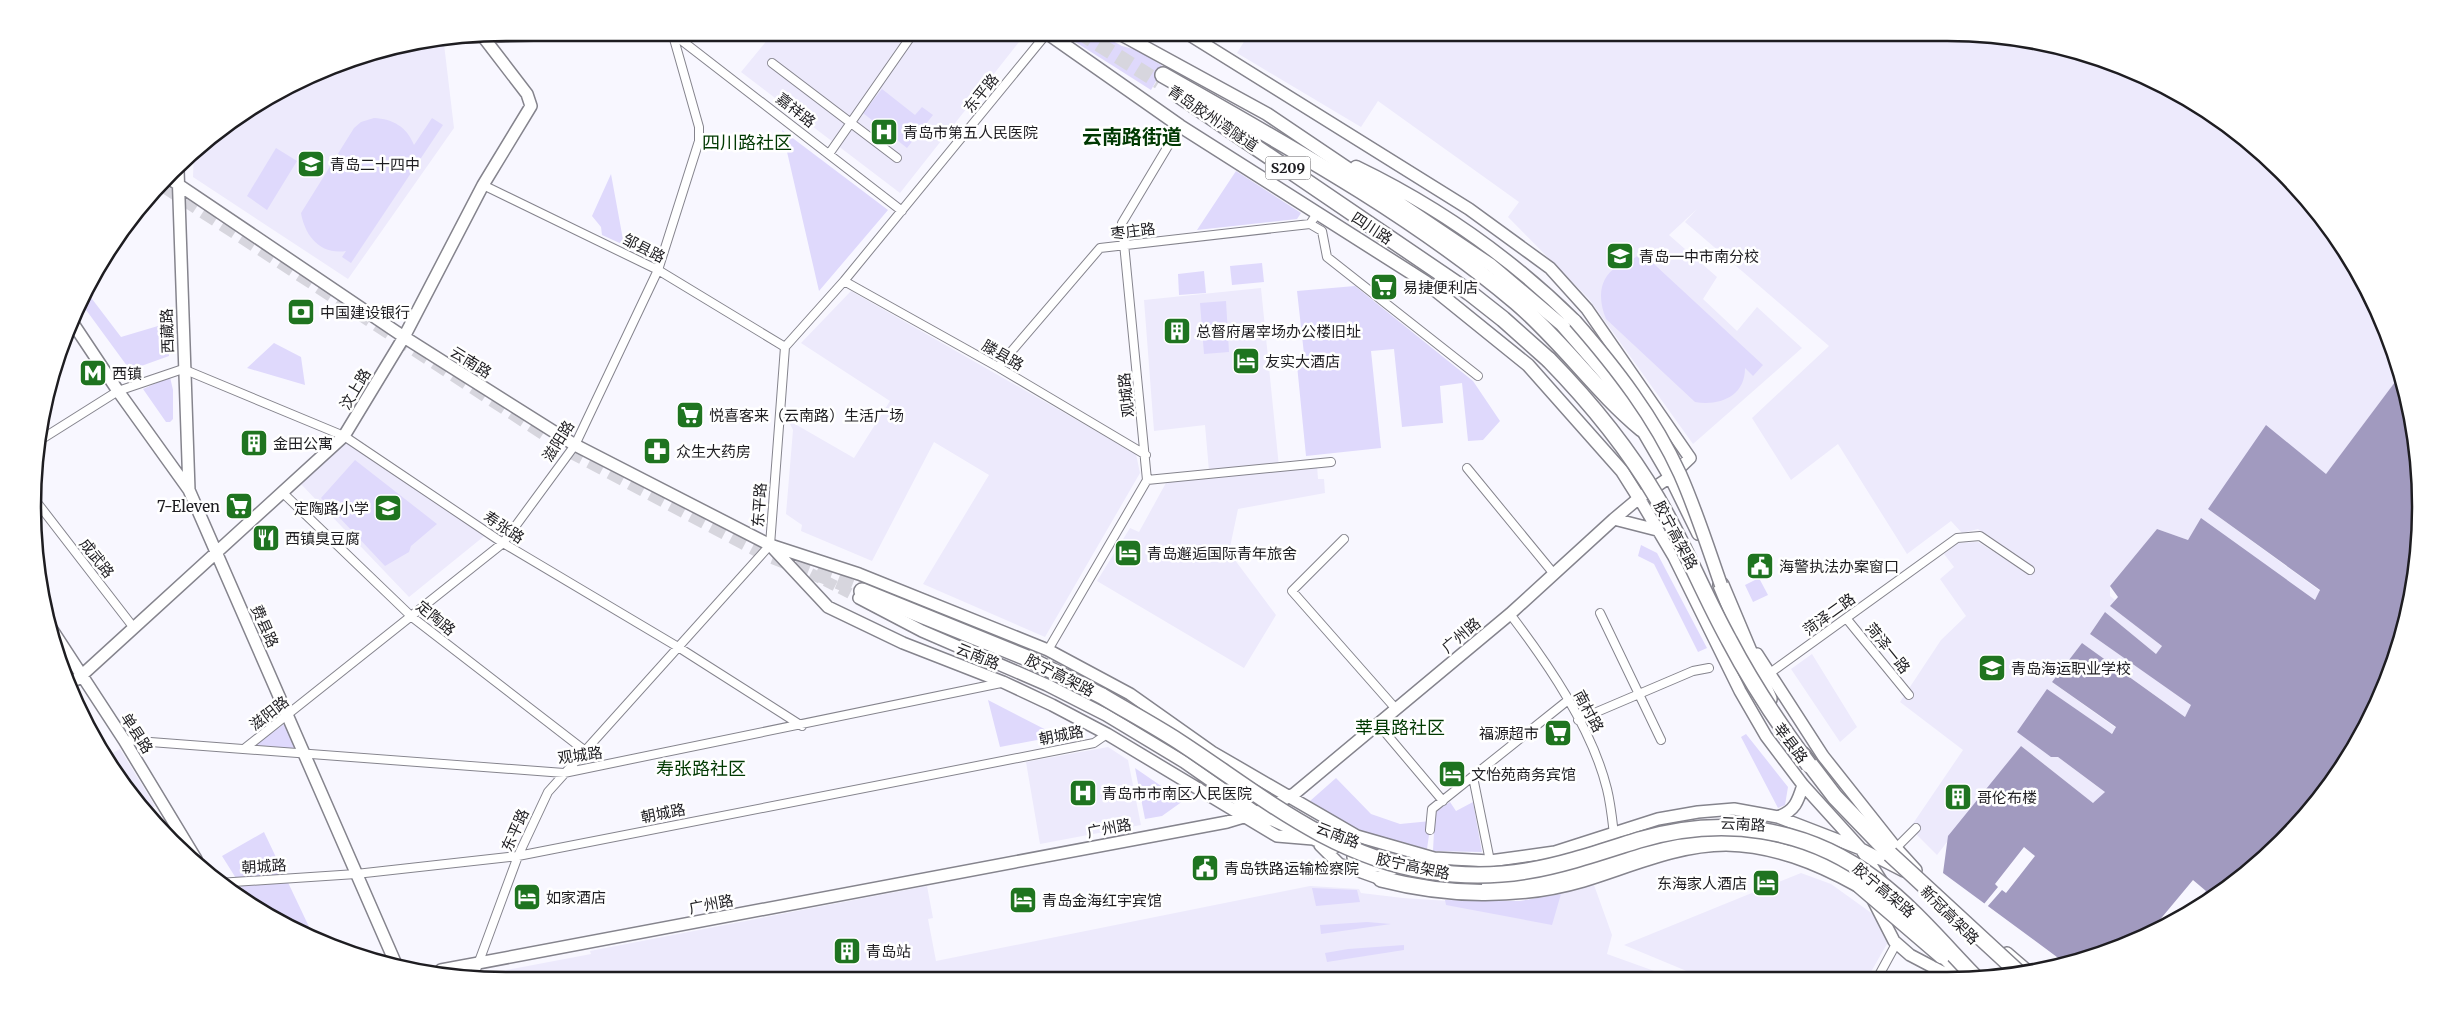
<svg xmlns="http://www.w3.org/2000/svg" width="2453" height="1013" viewBox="0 0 2453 1013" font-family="Merriweather,'Noto Sans SC',serif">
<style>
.built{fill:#edeafc}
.green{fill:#dfd9fc}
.water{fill:#a19abf}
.pier{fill:#f8f7ff}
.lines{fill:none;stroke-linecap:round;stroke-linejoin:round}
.secondary-tunnel{stroke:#d7d6de;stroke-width:11;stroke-dasharray:11 5.5;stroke-linecap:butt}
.highway-tunnel{stroke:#d7d6de;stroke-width:15;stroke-dasharray:15 8;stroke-linecap:butt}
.street-casing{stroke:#85848d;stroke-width:10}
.secondary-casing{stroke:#85848d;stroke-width:14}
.primary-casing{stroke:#85848d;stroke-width:15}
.highway-casing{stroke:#85848d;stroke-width:18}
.street{stroke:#fff;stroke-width:8}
.secondary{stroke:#fff;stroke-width:11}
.primary{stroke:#fff;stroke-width:12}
.highway{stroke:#fff;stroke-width:15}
.primary-bridge-casing{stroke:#85848d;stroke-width:15;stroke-linecap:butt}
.highway-bridge-casing{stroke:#85848d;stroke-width:18;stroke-linecap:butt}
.primary-bridge{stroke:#fff;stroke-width:12}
.highway-bridge{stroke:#fff;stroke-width:15}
.labels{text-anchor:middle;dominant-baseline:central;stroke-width:5;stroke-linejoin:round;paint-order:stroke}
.shield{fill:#fff;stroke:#626164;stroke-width:1}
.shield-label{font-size:14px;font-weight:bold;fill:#1e1d21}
.street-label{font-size:15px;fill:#1e1d21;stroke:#fff}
.poi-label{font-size:15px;fill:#1e1d21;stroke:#fff;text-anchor:start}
.quarter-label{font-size:18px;fill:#003902;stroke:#fff}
.district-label{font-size:20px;font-weight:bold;fill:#003902;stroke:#fff}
.rim{fill:none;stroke:#1e1d21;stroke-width:2.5}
</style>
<rect width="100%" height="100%" fill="#f8f7ff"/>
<path class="built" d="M1250,32L1946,33L2099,58L2183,96L2259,150L2322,218L2371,297L2401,374L2326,474L2208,509L2320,591L2315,600L2201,519L2188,540L2157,529L2110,586V596L2115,600L2111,606L2162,646L2156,654L2105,612L2090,634L2192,705L2185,717L2082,643L2052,682L2116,728L2111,734L2047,689L2058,757L2105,792L2094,804L2021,746L1937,855L1910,828L1963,750L1900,702L1941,640L1966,616L1940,579L1954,567L1944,554L1958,543L1978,542L2028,573L2032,566L1978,529L1962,533L1951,521L1907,554L1838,444L1791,480L1752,418L1829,346L1685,222L1697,209L1669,235L1717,277L1703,299L1737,331L1757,307L1802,348L1693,444L1589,299L1508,217L1519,202L1378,101L1361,127L1237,53Z
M773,33H1026L900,193L741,72Z
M444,44L454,128L348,279L193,177L194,150L269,96L354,58Z
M1261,288L1279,467L1209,471L1205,425L1154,431L1144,300Z
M851,291L1136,454L1140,473L1045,637L923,584L989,475L934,442L872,561L801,531L802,525L786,514L793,430L788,420L854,458L890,401L801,343Z
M348,435L488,533L409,597L299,482Z
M1317,465L1318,479H1324L1325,493L1238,509L1229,552L1276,615L1244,668L1097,581L1130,528L1139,532L1167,481Z
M1812,654L1857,727L1840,742L1791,669Z
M1108,747L1128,760L1141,825L1040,844L1026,762Z
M120,749L155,806L150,810L112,770L105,757Z
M1801,873L1831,884L1895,930L1868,977H1701L1624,945Z
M1594,885L1612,935L1607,954L1671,977L507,980L489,978L501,971L591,954L590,951L927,886L933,918L928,919L936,961L1310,886L1359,889L1361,893L1403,898L1479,903L1520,902Z"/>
<path class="green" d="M1072,33H1098L1122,46L1137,50L1164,67L1151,90L1069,38Z
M882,89L915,115L922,107L933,115L907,148L863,113Z
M374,118C393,119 407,127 414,145L432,118L443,125L351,263L342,257L346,251C320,255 305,236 301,213L354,128L361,122Z
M782,130L888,210L819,291Z
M276,148L297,161L267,210L247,196Z
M1236,171L1301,213L1297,219L1197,230Z
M611,174L624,245L602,235L601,227L592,216Z
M1641,252L1763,365L1753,376L1745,368C1745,397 1719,406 1695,402L1606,319C1598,299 1598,278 1618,266C1629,259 1631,263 1641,252Z
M1262,263L1264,282L1232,285L1230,266Z
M1204,271L1206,293L1179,295L1178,274Z
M1355,286L1473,381L1500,421L1483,440L1468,441L1462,383L1440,386L1443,423L1402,427L1394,349L1371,351L1381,448L1306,456L1297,365L1305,363L1297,291Z
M86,291L121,337L168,323L169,356L130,370L81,303Z
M1226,301L1229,352L1204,354L1200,303Z
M274,343L301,357L305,385L247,368Z
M170,377L173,390V419L170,422H166L143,389Z
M355,460L437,524L411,546L409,552L385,566L321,498Z
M1641,545L1657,553L1707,648L1698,652L1654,564L1638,556Z
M1759,578L1768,595L1753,602L1745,585Z
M988,700L1058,736L1000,747Z
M287,722L301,751L252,747Z
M1746,734L1788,787L1785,805L1778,808L1741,737Z
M1135,768L1183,801L1162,816L1145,819Z
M1336,778L1371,814L1400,824L1431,821L1427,849L1358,830L1310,801Z
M1450,802L1456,811L1473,802L1482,852L1433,851L1435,812Z
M264,832L312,933L249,899L222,856Z
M1312,888L1357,890L1360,902L1316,906Z
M1561,894L1552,925L1446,905L1445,900L1520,901Z
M1367,922L1391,924L1321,934L1320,925Z
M1404,945V950L1327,962L1325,953L1348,949Z"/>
<path class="water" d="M2401,374L2419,475L2416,568L2395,659L2341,770L2259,863L2156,932L2061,960L1943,873L1948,836L2021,746L2093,803L2105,792L2058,757H2051L2017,732L2047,689L2112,734L2116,727L2052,682L2082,643L2185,717L2191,705L2090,634L2105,612L2156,654L2162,646L2110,606L2118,597L2110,586L2157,529L2188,540L2201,518L2315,600L2320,590L2208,509L2266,425L2326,474Z"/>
<path class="pier" d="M2024,847L2035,856L2006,893L2002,890L1987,907L1984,904L1998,887L1995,884Z
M2193,880L2206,891L2193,907L2156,932L2148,934Z"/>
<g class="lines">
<path class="secondary-tunnel" d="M796,566L859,598"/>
<path class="highway-tunnel" d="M1079,32L1159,82
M165,186L575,453L766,554L862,591"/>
<g class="street-casing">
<path id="street" d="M672,33L902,211
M465,39L672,33
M772,63L897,158
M829,154L914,32
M483,185L658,270L785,347
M1310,224L1322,231L1327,257L1478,376
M844,281L998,367L1146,455
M998,367L1100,248L1310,224L1318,212
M37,442L118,391L183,369L344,436L503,543L678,647L802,726
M1467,468L1554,574
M1147,480L1331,462
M283,493L412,617L584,750
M39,505L134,628
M1344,539L1292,591L1396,709
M1600,613L1661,740
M1510,614C1548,664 1592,728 1607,789C1612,809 1613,830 1616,850
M1846,618L1909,695
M1048,650L1147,480L1122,223L1180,126
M1770,673L1957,538L1980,536L2030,570
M1578,720L1693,671L1709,668
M1378,724L1443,801
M124,740L564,773L1001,683
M244,749L503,543L575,445L658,270L699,141V127L672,32
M1473,777L1490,861
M1430,830L1432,809L1567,701
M1896,848L1916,828
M218,883L356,874L518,856L1094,743L1107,734
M474,975L518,856L548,792L770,545L785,347L844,281L1048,32
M1878,977L1896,944"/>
</g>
<g class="secondary-casing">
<path id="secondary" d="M178,170L189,490
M170,179L404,337L575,445L770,545L859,574L1048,650L1130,694L1212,752L1357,836L1434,858L1490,861L1555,852L1658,819L1698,812L1734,809L1778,817L1861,849L1904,871
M72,322L118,391L189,490L395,962
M1670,477L1698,534
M1639,498L1674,557L1740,691L1766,736L1803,785L1861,849L1882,882
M1614,519L1657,530
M772,547L828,607L903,643L1003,682L1052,705L1107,734L1277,836L1313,839L1334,848
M859,598L922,631L1047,685L1106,715L1184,762L1257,813L1305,835
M49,625L124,740L196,859
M1757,654L1823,756L1896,848L1916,870
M68,685L81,676L344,436L404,337L483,185L531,106L527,94L484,38
M1778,817C1795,811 1798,801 1803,785
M1320,845L1339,864L1381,879
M1796,846L1828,860L1851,873
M1353,857L1374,865L1393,869
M1487,882L1548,877L1657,845L1699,838
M1871,896L1894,941L1910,955L1952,977
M1937,951L1962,977
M2007,953L2028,971
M441,970L1227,822L1257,813L1294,794L1510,614L1614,519L1639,498L1670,477L1690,458L1587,309L1550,268L1469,209L1185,32"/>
</g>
<g class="primary-casing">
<path id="primary" d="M1046,32L1180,126L1424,281L1528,365L1622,471L1639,498
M1117,32L1267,114L1491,265L1562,325L1604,373L1642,429L1670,477
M1356,167C1437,206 1511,258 1575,321"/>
</g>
<g class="highway-casing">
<path id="highway" d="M1163,75C1284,144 1409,212 1516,302C1562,341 1596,391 1642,429
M1179,95L1470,293L1503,319L1549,360
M1721,585L1769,699
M862,591L1027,658L1102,696
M1803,755L1835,797L1890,854
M1381,879C1447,896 1518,898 1583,879C1629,865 1677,843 1726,843C1774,844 1816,861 1858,884"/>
</g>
<use href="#street" class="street"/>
<use href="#secondary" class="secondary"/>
<use href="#primary" class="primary"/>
<use href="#highway" class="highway"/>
<g class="primary-bridge-casing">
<path id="primary-bridge" d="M1575,321C1616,368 1654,417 1680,474C1696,510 1708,548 1721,585"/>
</g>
<g class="highway-bridge-casing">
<path id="highway-bridge" d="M1549,360C1590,402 1627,447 1657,498C1684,544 1703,593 1729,640C1752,684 1780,726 1809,765
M1102,696C1127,711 1153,725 1178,741C1258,793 1330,856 1428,871C1510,884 1563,864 1639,840C1722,815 1807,827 1876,880C1913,908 1943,944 1974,976
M1890,854L2019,973
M1858,884L1942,956"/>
</g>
<use href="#primary-bridge" class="primary-bridge"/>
<use href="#highway-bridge" class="highway-bridge"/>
</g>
<defs>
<g id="hospital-square" transform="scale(1.4375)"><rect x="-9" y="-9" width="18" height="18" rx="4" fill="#1f7420" stroke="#fff"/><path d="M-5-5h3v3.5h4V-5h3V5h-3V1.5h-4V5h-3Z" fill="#fff"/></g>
<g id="school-square" transform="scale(1.4375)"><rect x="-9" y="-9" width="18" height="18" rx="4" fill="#1f7420" stroke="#fff"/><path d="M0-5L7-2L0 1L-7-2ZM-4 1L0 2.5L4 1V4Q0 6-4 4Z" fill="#fff"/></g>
<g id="supermarket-square" transform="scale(1.4375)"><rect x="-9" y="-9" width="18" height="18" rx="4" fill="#1f7420" stroke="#fff"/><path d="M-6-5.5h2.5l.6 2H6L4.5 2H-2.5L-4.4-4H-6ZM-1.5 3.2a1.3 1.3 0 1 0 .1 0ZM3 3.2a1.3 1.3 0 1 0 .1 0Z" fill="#fff"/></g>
<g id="bank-square" transform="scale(1.4375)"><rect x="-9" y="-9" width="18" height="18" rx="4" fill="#1f7420" stroke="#fff"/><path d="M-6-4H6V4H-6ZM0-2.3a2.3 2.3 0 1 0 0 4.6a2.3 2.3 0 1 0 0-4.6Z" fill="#fff"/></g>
<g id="building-square" transform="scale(1.4375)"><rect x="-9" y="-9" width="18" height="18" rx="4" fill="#1f7420" stroke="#fff"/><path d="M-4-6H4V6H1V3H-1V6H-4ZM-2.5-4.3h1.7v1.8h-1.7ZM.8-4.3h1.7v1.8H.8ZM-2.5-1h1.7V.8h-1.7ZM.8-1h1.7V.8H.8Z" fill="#fff"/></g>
<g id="hotel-square" transform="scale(1.4375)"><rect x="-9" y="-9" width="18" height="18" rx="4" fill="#1f7420" stroke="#fff"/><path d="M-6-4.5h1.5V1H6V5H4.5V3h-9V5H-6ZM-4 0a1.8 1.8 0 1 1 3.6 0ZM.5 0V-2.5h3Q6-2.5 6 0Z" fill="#fff"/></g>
<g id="metro-square" transform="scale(1.4375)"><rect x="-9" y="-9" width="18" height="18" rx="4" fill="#1f7420" stroke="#fff"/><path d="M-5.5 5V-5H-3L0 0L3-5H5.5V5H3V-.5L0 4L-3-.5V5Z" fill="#fff"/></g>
<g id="pharmacy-square" transform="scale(1.4375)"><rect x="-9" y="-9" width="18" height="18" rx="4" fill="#1f7420" stroke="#fff"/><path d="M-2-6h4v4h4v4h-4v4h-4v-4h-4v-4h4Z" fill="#fff"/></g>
<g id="restaurant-square" transform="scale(1.4375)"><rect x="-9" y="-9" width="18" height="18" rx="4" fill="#1f7420" stroke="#fff"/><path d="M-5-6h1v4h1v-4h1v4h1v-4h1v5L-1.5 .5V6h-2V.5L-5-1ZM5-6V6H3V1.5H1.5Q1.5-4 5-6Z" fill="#fff"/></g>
<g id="civic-square" transform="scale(1.4375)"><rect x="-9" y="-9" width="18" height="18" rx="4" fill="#1f7420" stroke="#fff"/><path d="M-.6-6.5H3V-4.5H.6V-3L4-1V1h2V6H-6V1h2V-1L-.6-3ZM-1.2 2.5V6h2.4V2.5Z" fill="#fff"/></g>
</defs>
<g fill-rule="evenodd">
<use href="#hospital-square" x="884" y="132"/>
<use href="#school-square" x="311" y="164"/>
<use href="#school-square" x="1620" y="256"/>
<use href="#supermarket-square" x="1384" y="287"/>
<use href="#bank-square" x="301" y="312"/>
<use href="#building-square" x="1177" y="331"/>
<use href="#hotel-square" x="1246" y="361"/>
<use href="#metro-square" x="93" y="373"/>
<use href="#supermarket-square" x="690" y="415"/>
<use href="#building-square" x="254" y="443"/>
<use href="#pharmacy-square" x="657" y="451"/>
<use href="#supermarket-square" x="239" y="506"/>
<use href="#school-square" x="388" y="508"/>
<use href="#restaurant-square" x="266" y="538"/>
<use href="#hotel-square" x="1128" y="553"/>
<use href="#civic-square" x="1760" y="566"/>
<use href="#school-square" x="1992" y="668"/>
<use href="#supermarket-square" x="1558" y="733"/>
<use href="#hotel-square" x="1452" y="774"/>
<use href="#hospital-square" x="1083" y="793"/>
<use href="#building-square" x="1958" y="797"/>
<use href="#civic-square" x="1205" y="868"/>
<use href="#hotel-square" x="1766" y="883"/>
<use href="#hotel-square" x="527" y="897"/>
<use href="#hotel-square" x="1023" y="900"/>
<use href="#building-square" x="847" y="951"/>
</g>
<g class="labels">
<rect class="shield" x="1265.5" y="156.5" width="45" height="23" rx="4"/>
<g class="shield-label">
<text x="1288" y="168">S209</text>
</g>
<g class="street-label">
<text transform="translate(981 93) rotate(-51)">东平路</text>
<text transform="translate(796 110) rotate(38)">嘉祥路</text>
<text transform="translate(1213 118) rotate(34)">青岛胶州湾隧道</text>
<text transform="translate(1372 228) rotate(33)">四川路</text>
<text transform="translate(1133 231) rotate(-7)">枣庄路</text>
<text transform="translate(644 248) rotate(27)">邹县路</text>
<text transform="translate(167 331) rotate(-92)">西藏路</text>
<text transform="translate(1003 355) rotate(30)">滕县路</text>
<text transform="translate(471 362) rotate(32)">云南路</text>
<text transform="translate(355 389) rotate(-59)">汶上路</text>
<text transform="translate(1126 395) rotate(-96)">观城路</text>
<text transform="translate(558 441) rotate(-58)">滋阳路</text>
<text transform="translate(759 505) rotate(-86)">东平路</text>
<text transform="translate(504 527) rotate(33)">寿张路</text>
<text transform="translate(1676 535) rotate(62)">胶宁高架路</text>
<text transform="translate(97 558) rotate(52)">成武路</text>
<text transform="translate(1829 614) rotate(-36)">菏泽二路</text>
<text transform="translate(436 618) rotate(39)">定陶路</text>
<text transform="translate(265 626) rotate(66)">费县路</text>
<text transform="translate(1461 635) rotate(-40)">广州路</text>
<text transform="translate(1888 648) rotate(51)">菏泽一路</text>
<text transform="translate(978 656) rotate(22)">云南路</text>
<text transform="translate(1060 675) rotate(27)">胶宁高架路</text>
<text transform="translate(1589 711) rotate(62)">南村路</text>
<text transform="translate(269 713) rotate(-38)">滋阳路</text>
<text transform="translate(137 733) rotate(57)">单县路</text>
<text transform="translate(1061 735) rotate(-11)">朝城路</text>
<text transform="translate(1791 743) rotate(53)">莘县路</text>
<text transform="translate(580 755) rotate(-8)">观城路</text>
<text transform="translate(663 813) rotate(-11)">朝城路</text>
<text transform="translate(1743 824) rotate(3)">云南路</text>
<text transform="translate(1109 828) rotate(-11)">广州路</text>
<text transform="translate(515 830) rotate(-66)">东平路</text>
<text transform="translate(1338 835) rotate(21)">云南路</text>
<text transform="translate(264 866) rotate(-3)">朝城路</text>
<text transform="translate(1413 866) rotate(12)">胶宁高架路</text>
<text transform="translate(1884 890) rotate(40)">胶宁高架路</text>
<text transform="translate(711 904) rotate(-11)">广州路</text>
<text transform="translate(1950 915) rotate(45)">新冠高架路</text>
</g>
<g class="poi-label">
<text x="903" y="132">青岛市第五人民医院</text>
<text x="330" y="164">青岛二十四中</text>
<text x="1639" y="256">青岛一中市南分校</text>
<text x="1403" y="287">易捷便利店</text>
<text x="320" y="312">中国建设银行</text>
<text x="1196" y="331">总督府屠宰场办公楼旧址</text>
<text x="1265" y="361">友实大酒店</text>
<text x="112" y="373">西镇</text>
<text x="709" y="415">悦喜客来（云南路）生活广场</text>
<text x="273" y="443">金田公寓</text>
<text x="676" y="451">众生大药房</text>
<text x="220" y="506" text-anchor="end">7-Eleven</text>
<text x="369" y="508" text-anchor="end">定陶路小学</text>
<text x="285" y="538">西镇臭豆腐</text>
<text x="1147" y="553">青岛邂逅国际青年旅舍</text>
<text x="1779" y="566">海警执法办案窗口</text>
<text x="2011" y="668">青岛海运职业学校</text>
<text x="1539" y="733" text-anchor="end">福源超市</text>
<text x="1471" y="774">文怡苑商务宾馆</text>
<text x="1102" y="793">青岛市市南区人民医院</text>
<text x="1977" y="797">哥伦布楼</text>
<text x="1224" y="868">青岛铁路运输检察院</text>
<text x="1747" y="883" text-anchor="end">东海家人酒店</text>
<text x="546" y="897">如家酒店</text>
<text x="1042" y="900">青岛金海红宇宾馆</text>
<text x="866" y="951">青岛站</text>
</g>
<g class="quarter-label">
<text x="747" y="142">四川路社区</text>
<text x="1400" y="727">莘县路社区</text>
<text x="701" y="768">寿张路社区</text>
</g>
<g class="district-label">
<text x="1132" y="136">云南路街道</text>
</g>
</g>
<path d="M0 0H2453V1013H0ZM506 41H1947A465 465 0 0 1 2412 506V507A465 465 0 0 1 1947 972H506A465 465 0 0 1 41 507V506A465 465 0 0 1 506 41Z" fill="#fff" fill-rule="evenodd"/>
<path class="rim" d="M506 41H1947A465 465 0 0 1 2412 506V507A465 465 0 0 1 1947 972H506A465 465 0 0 1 41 507V506A465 465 0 0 1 506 41Z"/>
</svg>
